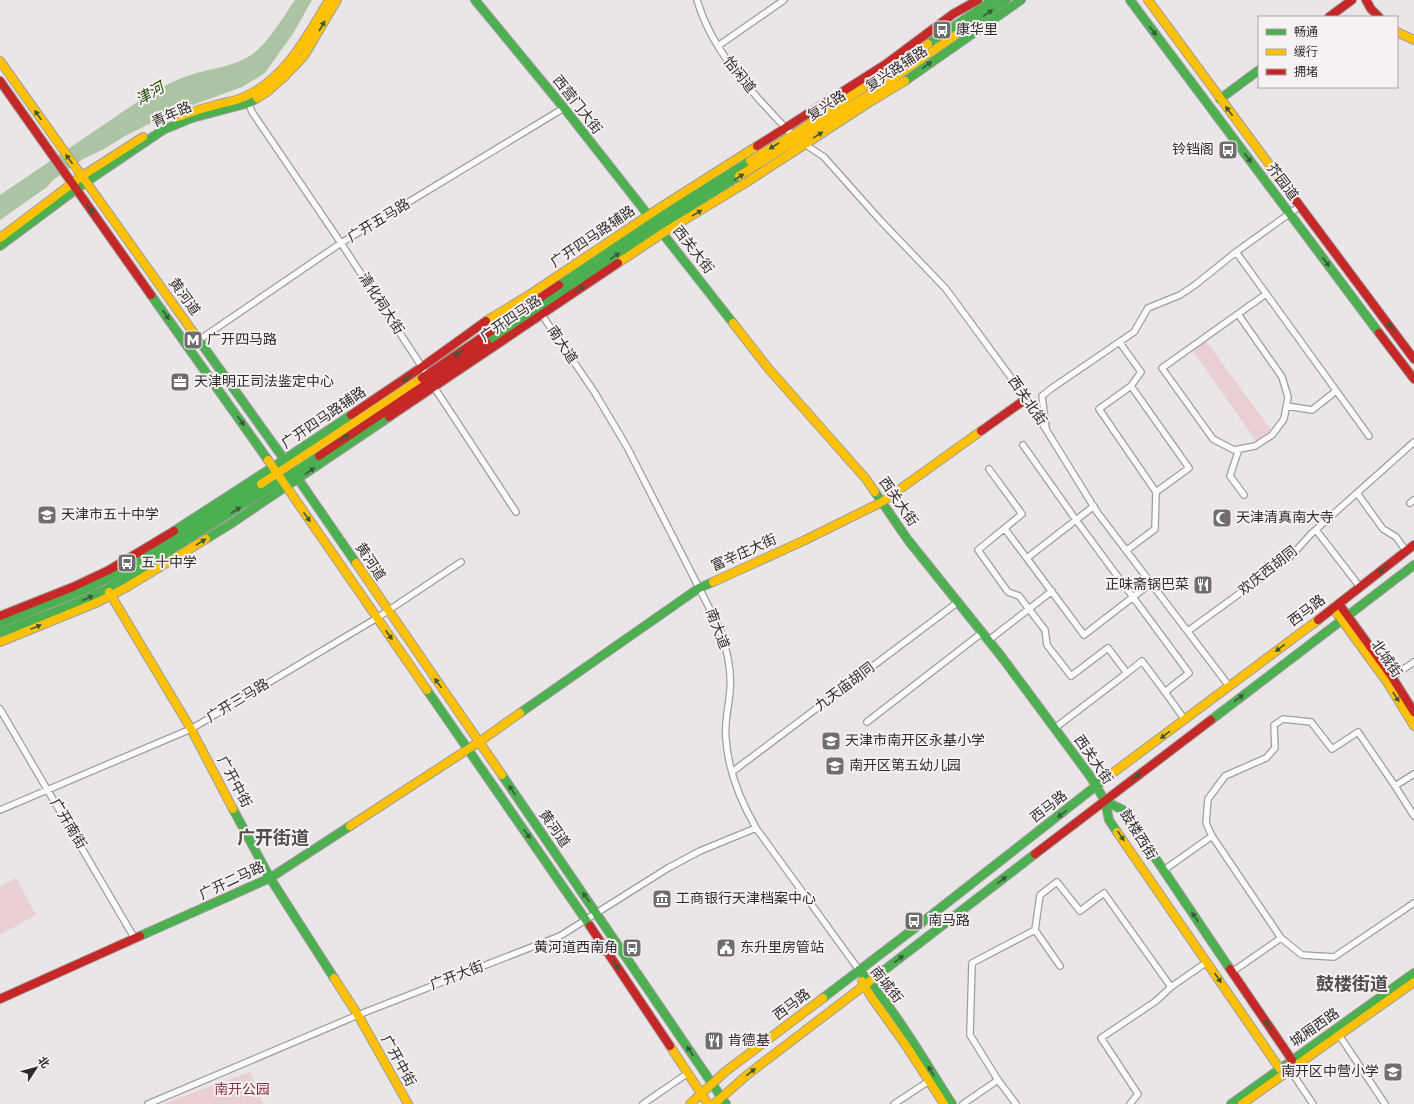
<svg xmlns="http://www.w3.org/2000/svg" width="1414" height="1104" viewBox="0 0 1414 1104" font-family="'Alegreya Sans','Noto Sans SC',sans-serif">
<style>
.green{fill:#e9ced2}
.water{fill:#acc4a4}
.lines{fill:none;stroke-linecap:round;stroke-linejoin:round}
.street-casing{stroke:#a09d9d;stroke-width:8}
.fast-casing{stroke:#a09d9d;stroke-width:10}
.slow-casing{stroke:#a09d9d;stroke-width:10}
.jam-casing{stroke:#a09d9d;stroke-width:10}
.street{stroke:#fcfbfb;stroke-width:5.5}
.fast{stroke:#4caf50;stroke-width:8}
.slow{stroke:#ffc107;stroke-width:8}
.jam{stroke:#c62828;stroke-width:8}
.oneway{fill:#395a39}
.labels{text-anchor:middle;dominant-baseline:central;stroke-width:4;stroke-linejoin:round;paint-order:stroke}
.poi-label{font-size:14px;fill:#2f2c2c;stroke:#f8f1f2;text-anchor:start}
.street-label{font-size:14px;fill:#2f2c2c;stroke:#f8f1f2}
.park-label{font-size:14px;fill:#823546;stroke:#f8f1f2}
.water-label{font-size:15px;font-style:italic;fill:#1d4d0b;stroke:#f8f1f2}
.district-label{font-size:18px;font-weight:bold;fill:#534d4d;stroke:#f8f1f2}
</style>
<rect width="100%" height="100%" fill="#eae5e6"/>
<path class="green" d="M1206,341L1271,430L1256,441L1193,351Z
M16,878L36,915L0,935V887Z
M250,1072L263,1104H163Z"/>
<path class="water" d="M295,0H312L294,32L265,73L242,87L171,113L125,136L104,149L83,159L53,180L47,187L0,220V195L149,94C163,86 178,79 193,74C213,68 237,66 254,53C270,40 283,17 295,0Z"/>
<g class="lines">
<g class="street-casing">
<path id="street" d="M697,0C713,55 756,96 794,137
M718,46L784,0
M248,101L252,112L341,243L424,370
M803,143L824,157L880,220L946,289L1029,402L1097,512L1229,686
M1236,252L1369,436
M540,312L595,393L627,447L719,627C726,648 732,668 730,690C729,707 724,722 726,739C728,771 740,800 756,828L859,970
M1238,314L1282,377L1288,397L1284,419L1272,435L1255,446L1234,450L1213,439L1162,368L1266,294
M199,340L341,243L564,108
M1120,343L1141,372L1131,386L1099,409L1156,492L1155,529L1127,550
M432,384L516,512
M1131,386L1189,468L1156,492
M1287,406L1312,410L1336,391
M1046,428L1042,396L1052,388L1134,332L1148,308L1180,295L1195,285L1236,252L1300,206
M1023,445L1076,520L1189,673L1165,692L1185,720
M1239,449L1230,476L1244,495
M989,469L1022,514L978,550L1008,592L1019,596L1045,630L1047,645L1071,676L1108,648L1127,673L1142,661L1165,692
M1357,493L1383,529L1396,537L1406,551
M1410,503L1414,500
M1005,529L1084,635L1151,583
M1316,530L1360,587
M1027,558L1094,506
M1188,631L1291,556L1311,534L1414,442
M989,640L1052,591
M1392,677L1414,662
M0,709L135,939
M867,722L983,632
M1055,728L1127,673
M732,772L958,602
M1414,774L1395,786L1414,816
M0,810L191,729L377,618L461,562
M1164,870L1212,836
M1035,930L1040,895L1057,882L1080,911L1104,893L1171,987L1156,1001L1101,1038L1138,1094L1130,1104
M1281,938L1302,955L1334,957L1414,903
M1232,972L1281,938L1212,836L1206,823L1208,799L1225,776L1266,758L1275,748L1274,725L1283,719L1311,722L1332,749L1358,732L1395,786
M1171,987L1207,962
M1339,1035L1385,1104
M1290,1070L1313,1104
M998,1080L1016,1104
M148,1104L358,1015L560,936L668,868L700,851L756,828
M643,1104L688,1073
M894,1104L929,1081
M963,1104L998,1080L970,1035L972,963L1035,930L1060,966"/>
</g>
<g class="fast-casing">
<path id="fast" d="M475,0L564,108L733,323
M1130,0L1379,333
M956,35L1006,0
M928,44L993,0
M905,81L1021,0
M1220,99L1259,70
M0,246L86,182L163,130L192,118L249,103L257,98
M559,285L667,212L750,161
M151,295L268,460
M193,332L294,473L356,563
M487,343L658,227L739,176
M875,492L908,540L1001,656L1090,776L1105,801L1109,820L1117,832
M174,531L273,467L351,415
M206,539L229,525L389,417
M0,624L84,590L113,576L171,542L261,484
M0,633L72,605L107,589L140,570L319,456
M427,690L590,926
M520,713L699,588L713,582
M1211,720L1414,565
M502,775L726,1104
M1105,801L1123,810L1230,969
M233,809L270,878L334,978
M140,936L270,878L350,826
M859,970C895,1009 923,1059 952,1104
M874,978L1035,854
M823,998L920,924L1110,775
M1231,1104L1414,973"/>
</g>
<g class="slow-casing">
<path id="slow" d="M1148,0L1294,198
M1397,32L1414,40
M0,61L193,332
M257,98L267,92L284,77L304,56L337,0
M178,117C191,112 203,108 216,105C226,102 237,101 246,96C286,78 307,36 329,0
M750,161L793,135L928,44
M739,176L875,91L956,35
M0,238L82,176L143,137
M618,263L663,233L747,182L870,102L905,81
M486,321L529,295L658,209L757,146
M733,323L768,368L866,479L875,492
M268,460L427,690
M261,484L422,378
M356,563L502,775
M713,582L803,541L882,502L981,431
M109,592L191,729L233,809
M1333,608L1387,682L1414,726
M0,642L98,602L127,587L206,539
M1110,775L1318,620
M350,826L479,742L520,713
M1117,832L1280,1069L1286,1070
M334,978L358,1015L408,1104
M862,981L872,998L905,1044L944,1104
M670,1046L708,1104
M690,1104L726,1071L823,998
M714,1104L747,1075L874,978
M1242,1104L1414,982"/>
</g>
<g class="jam-casing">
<path id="jam" d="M1366,0L1371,9L1379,17
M1329,17L1352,0
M0,81L151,295
M757,146L886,64L953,14L978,0
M1294,198L1414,359
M1379,333L1414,379
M422,378L559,285
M351,415L422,367L486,321
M389,417L618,263
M981,431L1026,399
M319,456L487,343
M1339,604L1392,677L1414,712
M0,616L73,587L109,570L174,531
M1318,620L1414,545
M1035,854L1211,720
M590,926L670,1046
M1230,969L1292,1060L1290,1070H1286
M0,999L140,936"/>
</g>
<use href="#street" class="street"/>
<use href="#fast" class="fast"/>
<use href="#slow" class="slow"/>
<use href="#jam" class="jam"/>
</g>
<defs><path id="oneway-solid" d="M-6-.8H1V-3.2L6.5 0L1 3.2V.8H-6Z"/></defs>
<g class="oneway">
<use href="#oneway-solid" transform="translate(988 13) rotate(-35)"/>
<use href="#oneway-solid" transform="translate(322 26) rotate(-60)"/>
<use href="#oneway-solid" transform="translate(1153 31) rotate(53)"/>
<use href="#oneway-solid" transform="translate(927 65) rotate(-36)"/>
<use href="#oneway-solid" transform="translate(1229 111) rotate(-127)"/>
<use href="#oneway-solid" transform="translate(38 115) rotate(-125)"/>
<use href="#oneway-solid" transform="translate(818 135) rotate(-32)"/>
<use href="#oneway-solid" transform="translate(774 146) rotate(148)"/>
<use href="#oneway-solid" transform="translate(1248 158) rotate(53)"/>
<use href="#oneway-solid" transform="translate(69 159) rotate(-126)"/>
<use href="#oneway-solid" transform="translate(739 177) rotate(-33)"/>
<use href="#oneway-solid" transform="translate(90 209) rotate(55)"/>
<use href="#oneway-solid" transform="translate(697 213) rotate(-31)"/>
<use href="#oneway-solid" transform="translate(615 256) rotate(-34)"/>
<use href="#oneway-solid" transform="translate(1326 262) rotate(53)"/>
<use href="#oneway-solid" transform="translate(580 289) rotate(-34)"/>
<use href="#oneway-solid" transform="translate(166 315) rotate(55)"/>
<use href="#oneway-solid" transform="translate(1391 327) rotate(-127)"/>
<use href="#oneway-solid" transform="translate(459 353) rotate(146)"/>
<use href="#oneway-solid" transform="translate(407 378) rotate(146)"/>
<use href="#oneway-solid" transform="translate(241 421) rotate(55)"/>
<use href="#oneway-solid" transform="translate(344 438) rotate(-34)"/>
<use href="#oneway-solid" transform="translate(310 471) rotate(-35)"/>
<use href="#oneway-solid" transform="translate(236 510) rotate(-33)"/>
<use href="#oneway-solid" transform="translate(307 517) rotate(55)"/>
<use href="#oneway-solid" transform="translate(201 542) rotate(-32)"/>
<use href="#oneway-solid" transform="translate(1383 569) rotate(142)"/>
<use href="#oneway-solid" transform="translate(88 598) rotate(-24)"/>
<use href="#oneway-solid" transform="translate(36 627) rotate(-22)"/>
<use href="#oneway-solid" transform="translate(389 635) rotate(55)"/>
<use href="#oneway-solid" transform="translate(1280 648) rotate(143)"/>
<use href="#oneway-solid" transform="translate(438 683) rotate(-125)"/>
<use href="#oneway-solid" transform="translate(1396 697) rotate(58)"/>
<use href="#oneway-solid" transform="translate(1239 698) rotate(-37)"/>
<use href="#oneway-solid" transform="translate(1165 735) rotate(143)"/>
<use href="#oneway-solid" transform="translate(1136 777) rotate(-37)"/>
<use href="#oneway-solid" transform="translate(512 790) rotate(-124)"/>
<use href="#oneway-solid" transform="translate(1062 814) rotate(142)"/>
<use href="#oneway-solid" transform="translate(527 834) rotate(55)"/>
<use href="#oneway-solid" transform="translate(1121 836) rotate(56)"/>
<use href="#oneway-solid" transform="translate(1002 880) rotate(-38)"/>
<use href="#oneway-solid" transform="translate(586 897) rotate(-125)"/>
<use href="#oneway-solid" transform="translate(1195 917) rotate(-124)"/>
<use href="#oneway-solid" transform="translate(899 959) rotate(-37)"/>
<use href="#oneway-solid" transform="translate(616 965) rotate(57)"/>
<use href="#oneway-solid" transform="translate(1218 978) rotate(56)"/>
<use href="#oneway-solid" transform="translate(1268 1025) rotate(-124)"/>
<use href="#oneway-solid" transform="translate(690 1051) rotate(-124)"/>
<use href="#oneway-solid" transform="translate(931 1071) rotate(-122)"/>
<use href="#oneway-solid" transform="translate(751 1072) rotate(-38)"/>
</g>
<defs>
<g id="bus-square" transform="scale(1)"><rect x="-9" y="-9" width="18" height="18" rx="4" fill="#706d6d" stroke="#f8f1f2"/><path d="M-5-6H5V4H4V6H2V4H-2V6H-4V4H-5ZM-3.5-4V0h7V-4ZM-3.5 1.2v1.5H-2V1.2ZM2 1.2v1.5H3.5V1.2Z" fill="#fff"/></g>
<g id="metro-square" transform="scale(1)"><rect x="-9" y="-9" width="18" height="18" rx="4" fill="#706d6d" stroke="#f8f1f2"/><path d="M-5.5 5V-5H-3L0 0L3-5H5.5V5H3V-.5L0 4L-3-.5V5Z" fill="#fff"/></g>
<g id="office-square" transform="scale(1)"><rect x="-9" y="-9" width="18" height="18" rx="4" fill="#706d6d" stroke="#f8f1f2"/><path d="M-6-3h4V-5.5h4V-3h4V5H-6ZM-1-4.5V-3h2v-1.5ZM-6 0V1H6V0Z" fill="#fff"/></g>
<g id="school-square" transform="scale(1)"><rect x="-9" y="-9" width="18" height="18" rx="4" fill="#706d6d" stroke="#f8f1f2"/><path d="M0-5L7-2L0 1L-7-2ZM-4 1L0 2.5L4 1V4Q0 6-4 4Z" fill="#fff"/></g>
<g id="mosque-square" transform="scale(1)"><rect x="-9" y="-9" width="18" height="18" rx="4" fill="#706d6d" stroke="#f8f1f2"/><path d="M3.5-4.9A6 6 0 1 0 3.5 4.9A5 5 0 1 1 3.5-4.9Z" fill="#fff"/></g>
<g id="restaurant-square" transform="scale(1)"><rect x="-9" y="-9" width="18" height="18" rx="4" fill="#706d6d" stroke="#f8f1f2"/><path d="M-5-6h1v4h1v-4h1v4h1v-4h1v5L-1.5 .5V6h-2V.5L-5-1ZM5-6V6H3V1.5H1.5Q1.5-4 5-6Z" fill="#fff"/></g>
<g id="museum-square" transform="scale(1)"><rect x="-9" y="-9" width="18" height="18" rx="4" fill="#706d6d" stroke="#f8f1f2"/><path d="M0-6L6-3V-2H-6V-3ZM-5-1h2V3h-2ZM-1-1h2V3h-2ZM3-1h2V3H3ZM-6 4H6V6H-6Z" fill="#fff"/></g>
<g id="civic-square" transform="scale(1)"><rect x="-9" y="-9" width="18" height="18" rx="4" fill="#706d6d" stroke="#f8f1f2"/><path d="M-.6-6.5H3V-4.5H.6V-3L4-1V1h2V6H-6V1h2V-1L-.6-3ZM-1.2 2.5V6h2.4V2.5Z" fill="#fff"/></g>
</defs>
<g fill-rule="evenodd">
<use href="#bus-square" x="942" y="30"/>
<use href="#bus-square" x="1228" y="150"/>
<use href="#metro-square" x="193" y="340"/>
<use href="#office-square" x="180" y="382"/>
<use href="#school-square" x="47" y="515"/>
<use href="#mosque-square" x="1222" y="518"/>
<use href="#bus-square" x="127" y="563"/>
<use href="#restaurant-square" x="1203" y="585"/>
<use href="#school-square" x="831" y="741"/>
<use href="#school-square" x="835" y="766"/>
<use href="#museum-square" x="662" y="899"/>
<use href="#bus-square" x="914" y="921"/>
<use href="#bus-square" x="632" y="948"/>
<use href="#civic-square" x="726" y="948"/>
<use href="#restaurant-square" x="714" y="1041"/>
<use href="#school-square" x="1393" y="1072"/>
</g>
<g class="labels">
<g class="poi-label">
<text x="956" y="30">康华里</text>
<text x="1214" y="150" text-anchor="end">铃铛阁</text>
<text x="207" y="340">广开四马路</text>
<text x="194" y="382">天津明正司法鉴定中心</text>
<text x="61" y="515">天津市五十中学</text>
<text x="1236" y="518">天津清真南大寺</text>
<text x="141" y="563">五十中学</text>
<text x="1189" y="585" text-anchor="end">正味斋锅巴菜</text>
<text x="845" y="741">天津市南开区永基小学</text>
<text x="849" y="766">南开区第五幼儿园</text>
<text x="676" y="899">工商银行天津档案中心</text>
<text x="928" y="921">南马路</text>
<text x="618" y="948" text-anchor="end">黄河道西南角</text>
<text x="740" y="948">东升里房管站</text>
<text x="728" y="1041">肯德基</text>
<text x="1379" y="1072" text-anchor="end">南开区中营小学</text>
</g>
<g class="street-label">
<text transform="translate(897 69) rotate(-33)">复兴路辅路</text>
<text transform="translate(739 75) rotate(51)">怡闲道</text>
<text transform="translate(577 105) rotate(52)">西营门大街</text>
<text transform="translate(827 106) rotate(-33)">复兴路</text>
<text transform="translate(172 115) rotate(-24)">青年路</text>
<text transform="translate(1282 182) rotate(53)">芥园道</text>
<text transform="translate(379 221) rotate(-31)">广开五马路</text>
<text transform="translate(593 237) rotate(-34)">广开四马路辅路</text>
<text transform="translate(693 250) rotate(52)">西关大街</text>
<text transform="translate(184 297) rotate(54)">黄河道</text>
<text transform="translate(381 304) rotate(57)">清化祠大街</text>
<text transform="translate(511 319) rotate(-34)">广开四马路</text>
<text transform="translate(562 345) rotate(56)">南大道</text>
<text transform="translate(1027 401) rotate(55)">西关北街</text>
<text transform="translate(324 418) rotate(-34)">广开四马路辅路</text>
<text transform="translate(898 502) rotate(55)">西关大街</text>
<text transform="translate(744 553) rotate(-24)">富辛庄大街</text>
<text transform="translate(370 562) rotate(56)">黄河道</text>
<text transform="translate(1268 571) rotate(-38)">欢庆西胡同</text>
<text transform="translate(1307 611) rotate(-37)">西马路</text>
<text transform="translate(717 629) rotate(69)">南大道</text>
<text transform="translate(1386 659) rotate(55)">北城街</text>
<text transform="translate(845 687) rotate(-37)">九天庙胡同</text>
<text transform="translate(238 701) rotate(-31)">广开三马路</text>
<text transform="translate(1093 760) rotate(55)">西关大街</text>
<text transform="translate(234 782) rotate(62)">广开中街</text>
<text transform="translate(1049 807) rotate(-38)">西马路</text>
<text transform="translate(68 824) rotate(59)">广开南街</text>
<text transform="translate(554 829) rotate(55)">黄河道</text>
<text transform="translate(1138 835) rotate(58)">鼓楼西街</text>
<text transform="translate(232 881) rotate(-25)">广开二马路</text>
<text transform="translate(457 976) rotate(-21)">广开大街</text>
<text transform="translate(886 985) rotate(51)">南城街</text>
<text transform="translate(792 1005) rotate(-37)">西马路</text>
<text transform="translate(1315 1028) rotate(-35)">城厢西路</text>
<text transform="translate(398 1061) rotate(61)">广开中街</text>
</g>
<g class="park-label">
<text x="242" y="1090">南开公园</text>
</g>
<g class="water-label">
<text transform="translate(150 94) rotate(-30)">津河</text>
</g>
<g class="district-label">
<text x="273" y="839">广开街道</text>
<text x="1352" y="985">鼓楼街道</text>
</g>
</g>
<rect x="1258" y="16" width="140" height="72" fill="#f8f1f2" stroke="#a8a2a3"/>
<rect x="1266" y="29" width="20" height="6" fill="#4caf50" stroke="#a8a2a3"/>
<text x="1294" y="36" font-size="12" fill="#2f2c2c">畅通</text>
<rect x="1266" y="49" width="20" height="6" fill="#ffc107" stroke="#a8a2a3"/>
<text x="1294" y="56" font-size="12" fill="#2f2c2c">缓行</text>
<rect x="1266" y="69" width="20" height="6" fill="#c62828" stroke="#a8a2a3"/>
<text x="1294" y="76" font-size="12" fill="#2f2c2c">拥堵</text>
<g transform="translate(36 1068) rotate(54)" stroke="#f8f1f2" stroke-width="3" paint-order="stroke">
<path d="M0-3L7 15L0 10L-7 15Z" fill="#2f2c2c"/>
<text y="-6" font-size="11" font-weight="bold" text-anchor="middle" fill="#2f2c2c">北</text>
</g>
</svg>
